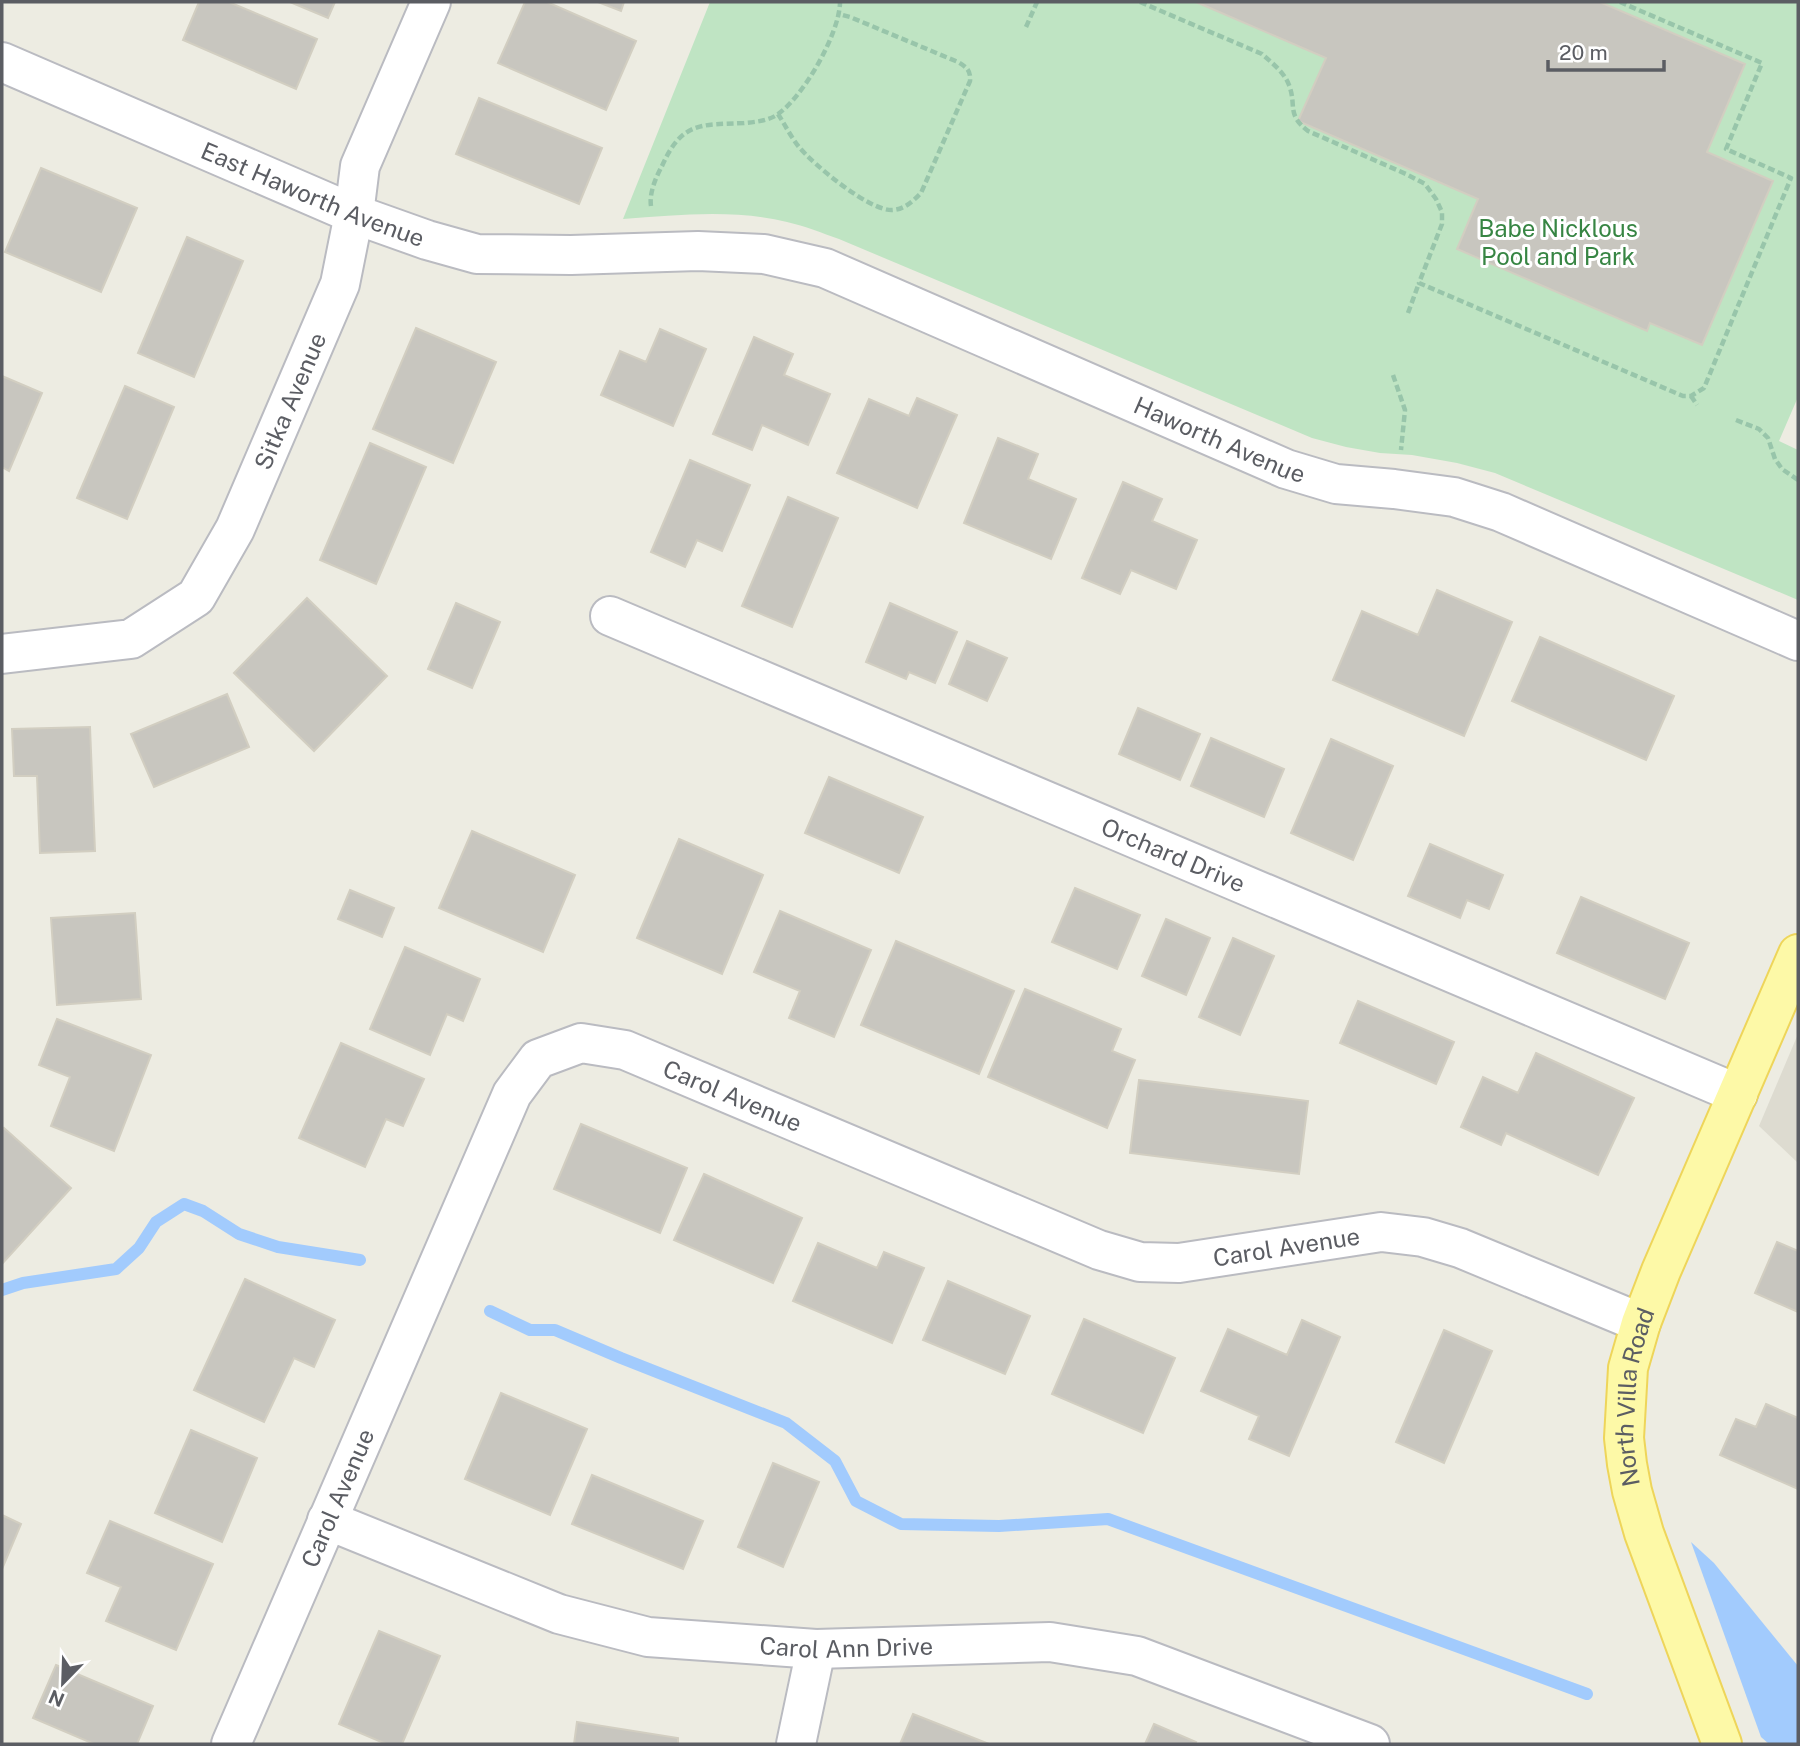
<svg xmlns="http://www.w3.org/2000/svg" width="1800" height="1746" viewBox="0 0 1800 1746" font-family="'Public Sans',sans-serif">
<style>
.education{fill:#dddbd0}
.green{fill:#bfe4c3}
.water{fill:#a2cbfd}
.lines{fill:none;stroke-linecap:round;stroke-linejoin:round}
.stream{stroke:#a2cbfd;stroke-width:12}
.building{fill:#c8c6bf;stroke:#d2cec1;stroke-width:2}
.minor-casing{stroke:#babbc1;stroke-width:42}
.major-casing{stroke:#eed55a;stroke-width:42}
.path{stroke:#98c5aa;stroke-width:4.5;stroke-dasharray:7 3.5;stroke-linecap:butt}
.minor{stroke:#fff;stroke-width:38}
.major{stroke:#fdf9a7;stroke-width:38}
.labels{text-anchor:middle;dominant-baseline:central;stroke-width:6;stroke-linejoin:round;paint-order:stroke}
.street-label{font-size:24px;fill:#5b5d63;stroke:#fff}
.park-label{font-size:24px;fill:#378543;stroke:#fff}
</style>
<rect width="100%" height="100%" fill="#edece2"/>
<path class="education" d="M1798,1034V1163L1759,1126Z"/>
<path class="green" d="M710,2H1798V397L1779,441L1798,450V600L1495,473L1457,463L1412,455L1380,453L1346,447L1312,438L839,239C822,233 805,226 787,222C733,209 678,215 623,219Z"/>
<path class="water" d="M1691,1542L1714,1563L1798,1666V1744H1769L1761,1737Z"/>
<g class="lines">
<path class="stream" d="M2,1290L23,1283L116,1269L139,1248L156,1222L184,1204L203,1211L239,1234L278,1247L360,1260
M490,1311L530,1330H555L621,1358L786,1423L835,1461L856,1501L901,1524L999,1526L1108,1519L1587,1694"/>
</g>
<path class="building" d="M199,2H229L317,39L296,89L183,40Z
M290,2H335L328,18Z
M525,2H547L636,41L606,110L498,63Z
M598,2H624L621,11Z
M1196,2H1600L1745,64L1707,152L1773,181L1702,345L1650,323L1647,331L1457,249L1478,199L1298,121L1326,58Z
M479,98L602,148L579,204L456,154Z
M41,168L137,208L101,292L5,252Z
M187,237L243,261L194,377L138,353Z
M416,328L496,362L453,463L373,429Z
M660,329L706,349L673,426L601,395L620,351L646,362Z
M754,337L793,354L784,375L830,394L808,445L762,425L752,450L713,434Z
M2,376L42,393L9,471L2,467Z
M125,386L174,407L127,519L77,498Z
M917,398L957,415L917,508L837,473L869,399L909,416Z
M998,438L1038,454L1028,479L1076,499L1051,559L964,523Z
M370,443L426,467L376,584L320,560Z
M690,460L750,485L722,551L697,540L685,567L651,552Z
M1123,482L1162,499L1152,521L1197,540L1176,589L1131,570L1120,594L1082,578Z
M788,497L838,518L792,627L742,606Z
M1437,590L1512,622L1464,736L1333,680L1362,611L1418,635Z
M307,598L387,676L314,751L234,673Z
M456,603L500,622L472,688L428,669Z
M890,603L957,632L935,683L909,672L906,679L866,662Z
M1540,637L1674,696L1646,760L1512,701Z
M967,641L1007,658L987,701L949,684Z
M227,694L249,747L154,787L131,734Z
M1138,708L1200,734L1180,780L1119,754Z
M90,727L95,851L40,853L37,776H14L12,729Z
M1211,738L1284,769L1264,817L1191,786Z
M1331,739L1393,766L1353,860L1291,833Z
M829,777L923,817L899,873L805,833Z
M472,831L575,875L543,952L439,908Z
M679,839L763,875L722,974L637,938Z
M1430,844L1503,875L1489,909L1467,900L1460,918L1408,896Z
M1075,888L1140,915L1117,969L1052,942Z
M350,890L394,908L382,937L338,919Z
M1581,897L1689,943L1665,999L1557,953Z
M780,911L871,950L834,1037L789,1018L800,991L754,972Z
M135,913L141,999L57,1005L51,918Z
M1166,919L1210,938L1186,995L1142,976Z
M1233,938L1274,956L1240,1035L1199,1017Z
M896,941L1014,991L979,1074L861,1025Z
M405,947L480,979L463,1021L447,1014L430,1055L370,1029Z
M1025,989L1121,1029L1112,1051L1135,1060L1107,1128L988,1077Z
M1358,1001L1454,1042L1436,1084L1340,1043Z
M57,1019L151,1055L114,1151L51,1126L70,1077L39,1065Z
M341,1043L424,1079L403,1126L386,1119L365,1167L299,1138Z
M1536,1053L1634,1098L1598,1175L1506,1133L1501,1145L1461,1127L1483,1077L1518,1093Z
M1139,1080L1308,1101L1299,1174L1130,1153Z
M581,1124L687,1168L660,1233L554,1189Z
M4,1128L71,1188L2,1264V1130Z
M704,1174L802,1218L773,1283L674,1240Z
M1777,1242L1798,1251V1312L1755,1293Z
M818,1243L877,1268L884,1252L924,1268L892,1343L793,1301Z
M245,1279L335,1320L314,1367L294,1358L264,1422L194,1390Z
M948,1281L1030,1316L1005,1374L923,1340Z
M1084,1319L1175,1358L1143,1433L1052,1394Z
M1302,1320L1340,1337L1289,1456L1249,1439L1259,1416L1201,1391L1228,1329L1287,1355Z
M1444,1330L1492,1351L1444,1463L1396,1442Z
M501,1393L587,1429L550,1515L465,1479Z
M1766,1404L1798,1418V1489L1720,1455L1736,1419L1756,1427Z
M191,1430L257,1458L222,1542L155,1513Z
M773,1463L819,1482L783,1567L738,1547Z
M592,1475L703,1521L683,1569L572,1524Z
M2,1515L21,1524L2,1569Z
M110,1521L213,1564L176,1650L106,1621L121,1587L87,1573Z
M379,1631L440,1656L402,1744H386L339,1724Z
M56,1665L153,1706L137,1744H94L33,1718Z
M913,1714L989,1744H900Z
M577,1722L678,1738V1744H574Z
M1154,1724L1196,1742L1195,1744H1145Z"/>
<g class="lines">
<g class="minor-casing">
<g id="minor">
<path id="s1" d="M2,62L354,214L427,240L477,254L571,255L698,251L764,254L825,268L1286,469L1336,484L1394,489L1454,497L1501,512L1798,641"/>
<path id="s2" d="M610,616L1738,1094"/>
<path id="s3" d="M2,654L131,639L196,597L235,529L340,284L354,214L360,166L431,2"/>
<path id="s4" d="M327,1520L559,1614L648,1637L816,1649L1050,1642L1137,1656L1370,1744"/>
<path id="s5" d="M231,1744L512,1094L538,1059L581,1043L625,1050L1099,1250L1140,1262L1179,1263L1381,1232L1423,1237L1460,1248L1641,1323"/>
<path d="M796,1744L816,1649"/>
</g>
</g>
<g class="major-casing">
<g id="major">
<path id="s6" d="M1722,1744L1644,1533L1632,1491L1627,1464L1624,1438L1628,1368L1641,1323L1661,1271L1798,954"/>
</g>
</g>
<path class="path" d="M1140,2L1262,54C1272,63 1284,72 1289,85C1297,106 1286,114 1308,131L1406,174L1425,184L1436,199L1442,212V224L1419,283L1683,396H1691L1704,388L1791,178L1726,149L1762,63L1620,2
M1026,27L1037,2
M778,114C785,125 791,137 799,147C813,164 870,212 893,210C905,209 913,201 921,193L970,81C971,70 966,67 958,62L850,17L839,14
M651,206C649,193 656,177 662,166C682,121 701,125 744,123C755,122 766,121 775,116C802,100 840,33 840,2
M1408,313L1419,283
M1393,375L1405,410L1401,450
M1691,396L1697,405
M1736,420L1759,429L1768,438L1775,459L1782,469L1798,480"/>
<use href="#minor" class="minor"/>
<use href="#major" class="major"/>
</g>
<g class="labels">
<g class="street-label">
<text stroke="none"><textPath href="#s1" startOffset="338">East Haworth Avenue</textPath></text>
<text stroke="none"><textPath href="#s3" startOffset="425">Sitka Avenue</textPath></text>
<text stroke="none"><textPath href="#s1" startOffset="1293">Haworth Avenue</textPath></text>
<text stroke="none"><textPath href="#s2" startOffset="612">Orchard Drive</textPath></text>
<text stroke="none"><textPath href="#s5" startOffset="959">Carol Avenue</textPath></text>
<text stroke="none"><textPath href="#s5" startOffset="1547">Carol Avenue</textPath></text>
<text stroke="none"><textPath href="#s6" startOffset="364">North Villa Road</textPath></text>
<text stroke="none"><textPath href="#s5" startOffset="268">Carol Avenue</textPath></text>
<text stroke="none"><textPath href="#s4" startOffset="541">Carol Ann Drive</textPath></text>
</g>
<g class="park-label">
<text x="1558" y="228">Babe Nicklous<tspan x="1558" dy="28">Pool and Park</tspan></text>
</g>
</g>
<rect width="1800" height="1746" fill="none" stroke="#5b5d63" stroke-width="7"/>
<g transform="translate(63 1683) rotate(203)" stroke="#ffffff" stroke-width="5" paint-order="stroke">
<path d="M0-5L12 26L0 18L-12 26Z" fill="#5b5d63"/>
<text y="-10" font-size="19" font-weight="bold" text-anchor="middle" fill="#5b5d63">N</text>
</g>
<path d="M1548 60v10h116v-10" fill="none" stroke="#5b5d63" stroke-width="3.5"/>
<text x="1559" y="60" font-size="21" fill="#5b5d63" stroke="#ffffff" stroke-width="5" paint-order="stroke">20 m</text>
</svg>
